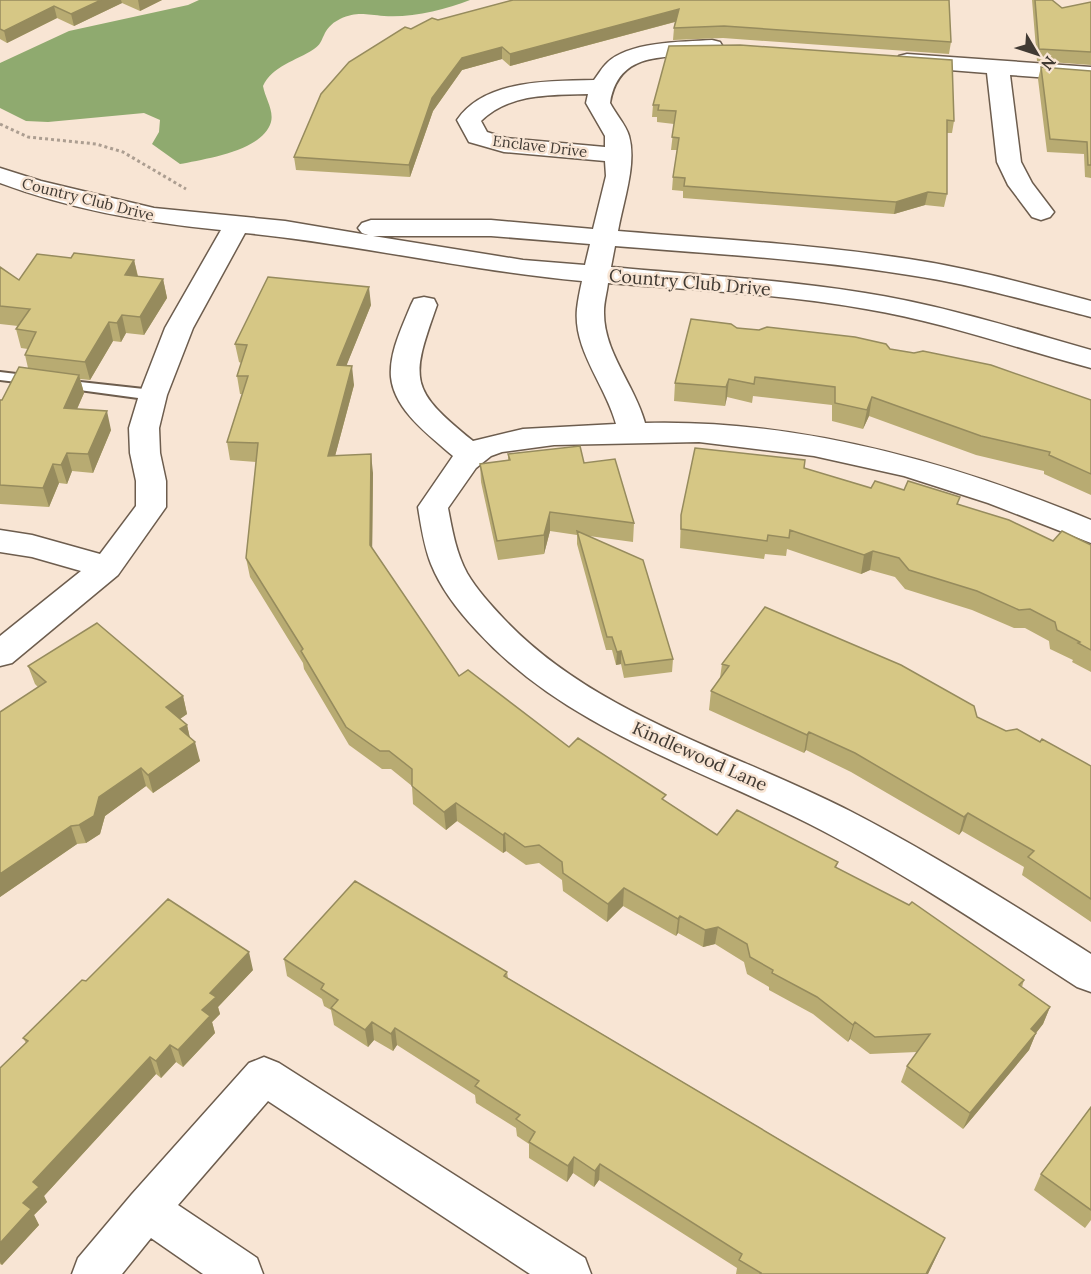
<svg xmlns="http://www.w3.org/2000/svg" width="1091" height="1274" viewBox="0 0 1091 1274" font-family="Lora,serif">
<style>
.water{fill:#8faa6f}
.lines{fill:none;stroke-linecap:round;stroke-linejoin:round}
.service-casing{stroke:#6d5d4e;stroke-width:4}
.minor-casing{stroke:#6d5d4e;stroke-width:3}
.path{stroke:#ac9e91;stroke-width:3;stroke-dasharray:3 3;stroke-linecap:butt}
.service{fill:#fff;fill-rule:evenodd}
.minor{fill:#fff;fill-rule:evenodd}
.wall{fill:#b8ab72}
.shaded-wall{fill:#968b5d}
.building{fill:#d6c785;stroke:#968b5d;stroke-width:1.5}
.labels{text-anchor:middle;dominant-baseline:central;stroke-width:5;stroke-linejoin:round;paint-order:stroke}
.far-street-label{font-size:15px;fill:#413a33;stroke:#f8e5d4}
.street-label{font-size:18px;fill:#413a33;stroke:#f8e5d4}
</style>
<rect width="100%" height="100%" fill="#f8e5d4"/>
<path class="water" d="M199,0H470C445,10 411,18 384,16C366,15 358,11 340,19C320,29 326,42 314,49C296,61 272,66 263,86C265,98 274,110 271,122C263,151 204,159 180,164L152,144L159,132L160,120L144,113L48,122L26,121L0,108V63L69,31L188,5Z"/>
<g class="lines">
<g class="service-casing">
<path id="service" d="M0,372L33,376L40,380L33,384L0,380Z
M62,380L153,390L160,395L153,400L57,387L55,384Z"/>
</g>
<g class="minor-casing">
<path id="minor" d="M712,40L720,42L723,47L720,52C677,62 620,43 610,103C615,113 626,125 629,136C637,164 623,202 618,231C715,239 812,244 909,259C970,268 1031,285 1091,301V317C1031,302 971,284 909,275C812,259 713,254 615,246L611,267C696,275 781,279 865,293C942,305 1017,329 1091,350V368C1016,348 943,322 866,309C781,294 694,290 608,283C607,292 604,302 604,311C603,352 635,385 645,423C798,419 951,462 1091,520V543L988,503L904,476L814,456L699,442L554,445L502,452L491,456L476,468L448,508C452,529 456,553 467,573C477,590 490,604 504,619C596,716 733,751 850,811C933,854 1012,904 1091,954V992L1077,987C994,933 911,877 823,831C705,769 569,732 477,631C459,612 441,589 431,564C424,546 421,526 418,507L453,456C430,436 394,410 391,377C389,353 402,327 411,305L414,299L424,297L434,299L437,305C410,381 409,389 473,441L523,429L616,424C606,386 573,350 577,309C578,299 580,290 582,281C469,271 358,244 245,233L193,328L167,395L159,428L160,453L166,481V507L118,575L12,663L0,666V636L81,571L32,557L0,552V530L32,535L100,554L136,506V481L130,453L129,428L139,395L165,328L221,230C146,223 70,209 0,183V168L41,181L154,208L285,221L368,235L362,233L358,228L362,223L371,220H491L593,229L606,176L605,161L504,152L469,142L457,120C485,79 550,81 594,80C598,75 601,69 605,65C626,41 682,42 712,40ZM588,94L586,103L605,136V147L506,138L487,132L481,121C509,93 552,95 588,94ZM373,236H491L590,244L585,265L523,260Z
M907,54L1091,67V81L1010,75L1021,162L1032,183L1054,212L1050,217L1041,220L1032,217L1008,185L997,162L987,73L899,66L896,61L899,56Z
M264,1057L279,1063L585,1258L591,1274H530L268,1101L178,1205L257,1258L263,1274H203L151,1238L122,1274H72L78,1258L132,1194L249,1063Z"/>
</g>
<path class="path" d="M0,124L28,137L96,144L123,152L186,189"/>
<use href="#service" class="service"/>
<use href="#minor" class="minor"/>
</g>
<path class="wall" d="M0,0H162L140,11L122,3L74,26L57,18L7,43L0,39Z
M513,0L951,42L949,54L723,38L673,40L674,28L675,22L510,66L502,59L462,70L433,111L410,177L296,170L294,157L411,29L438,20Z
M1032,0H1052L1062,8L1091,2V65L1037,61Z
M1041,67L1091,71V178L1085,177L1084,154L1047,152L1038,79Z
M653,105L954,121L952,133H947V194L944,207L925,205L894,214L683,198V191L672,190L673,177L677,150H671L674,124L657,122V117H652Z
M71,258L134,260L138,276L163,279L167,298L144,335L126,333L121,342L113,341L90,380L80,379L84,393L77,409L111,430L93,473L72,471L67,484L59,483L49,507L0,504V400H2L28,368L25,355L28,349L21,348L16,329L18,326L0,324V267L19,280Z
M371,305L346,366L354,385L335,456L373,473L372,548L459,676L569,747L665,801L717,835L838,862L836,868L1024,980L1022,987L1050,1007L1043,1024L1036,1033L1029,1050L963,1129L901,1082L907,1066L917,1052L870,1054L850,1039L848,1042L813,1014L769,990V987L747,974L744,962L715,944L703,947L678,933L676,936L623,906L607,922L563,891L562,880L539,863L526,865L506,851L503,853L457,821L446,830L413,804L412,786L391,769H382L349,745L304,669L303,663L250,577L246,558L256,462L230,460L227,442L242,394H240L237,376L241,363L239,362L235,344Z
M737,328L890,349L1091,400V495L1044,474V471L976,455L869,416L863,429L832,421V405L753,396L752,403L727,397L725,406L674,401L675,383Z
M508,454L584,463L634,523L633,542L589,536L673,659L672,672L624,678L621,664L616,665L612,650H606L577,544V535L550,531L544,554L498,560L481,482L480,464L508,460Z
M804,468L871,488L904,490L958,504L1053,541L1091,545V672L1072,662L1073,660L1050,649L1049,641L1025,628H1014L972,610L905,589L895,577L870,570L861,574L787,549L786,556L765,554L764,559L680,548L681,515Z
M722,664L977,717L1006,731L1040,742L1091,766V922L1022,875L1024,867L962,831L959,835L851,772L806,750L804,753L709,710L711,691L720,678Z
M28,666L183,696L187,714L180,719L187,725L190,738L200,761L153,793L146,786L105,816L100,834L86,843L77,844L0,897L38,687L35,684Z
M284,959L507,972L508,978L945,1238L938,1253L928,1274H736L737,1268L599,1180L594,1187L573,1173L567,1182L529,1158V1144L517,1136L516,1128L476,1103L475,1095L397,1045L393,1051L374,1040L368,1047L334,1025L331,1010L324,1006L322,999L287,976Z
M253,970L218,1007L220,1014L212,1022L215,1033L183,1067L176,1062L161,1078L156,1074L44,1196L47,1202L34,1215L39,1225L2,1265L0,1264V1068L26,1043L23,1038L86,981Z
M1091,1107V1220L1085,1228L1034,1190L1041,1174Z"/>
<path class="shaded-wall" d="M101,0H121L122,3L74,26L71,14Z
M138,0H162L140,11Z
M54,6L57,18L7,43L4,31Z
M679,9L678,21L510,66V54Z
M502,47V59L462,70L433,111L410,177L409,165L432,98L462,58Z
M928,192L925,205L894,214L896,202Z
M134,260L138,278L125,275Z
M163,279L167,298L144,335L140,317Z
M369,287L371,305L339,384L337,365Z
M122,315L126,333L121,342L117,323Z
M109,322L113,341L90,380L85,362Z
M352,366L354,385L330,475L328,456Z
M79,375L84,393L69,427L64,408Z
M729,379L727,397L725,406L726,387Z
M872,397L869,416L863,429L867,410Z
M107,411L111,430L93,473L88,454Z
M67,453L72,471L67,484L61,465Z
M371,454L373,473L372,564L370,545Z
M53,464L59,483L49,507L43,488Z
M550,512V531L544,554V535Z
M873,551L870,570L861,574L864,555Z
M621,651V664L616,665L617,652Z
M183,696L187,714L171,725L166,707Z
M187,725L191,743L180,729Z
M809,732L806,750L804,753L807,735Z
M195,742L200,761L153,793L148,775Z
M141,768L146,786L105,816L100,834L86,843L79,825L99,797Z
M456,803L457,821L446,830L444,812Z
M968,813L962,831L959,835L964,817Z
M71,826L77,844L0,897V874Z
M505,833L506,851L503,853V835Z
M624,888L623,906L607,922L608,904Z
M680,916L678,933L676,936L678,919Z
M718,927L715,944L703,947L705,930Z
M249,952L253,970L218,1007L220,1014L212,1022L215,1033L183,1067L178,1050L210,993Z
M1050,1007L1043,1024L1036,1033L1029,1050L963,1129L970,1113L1031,1029Z
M372,1022L374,1040L368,1047L365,1030Z
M855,1022L850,1039L848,1042L853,1025Z
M395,1028L397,1045L393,1051L391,1034Z
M170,1045L176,1062L161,1078L156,1061Z
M150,1057L156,1074L44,1196L47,1202L34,1215L39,1225L2,1265L0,1262V1243L33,1182Z
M574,1157L573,1173L567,1182L568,1166Z
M600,1164L599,1180L594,1187L595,1171Z
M945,1238L938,1253L928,1274H926Z"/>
<path class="building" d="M0,0H101L71,14L54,6L4,31L0,29Z
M513,0H949L951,42L724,26L674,28L679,9L510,54L502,47L462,58L432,98L409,165L294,157L321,94L349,62L405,27L411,29L432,18L438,20Z
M1035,0H1052L1062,8L1091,2V52L1039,49Z
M740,45L952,60L954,121L947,120V194L928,192L896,202L684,186L685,178L673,177L679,138L672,137L676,111L658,110L659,105H653L669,46Z
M1041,67L1091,71V165H1088L1087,142L1050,139Z
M74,253L134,260L125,275L163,279L140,317L122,315L117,323L109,322L85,362L25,355L36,332L16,329L30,309L0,306V267L19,280L37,254L71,258Z
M268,277L369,287L337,365L352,366L328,456L371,454L370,545L459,676L468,670L569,747L578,738L666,795L662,799L717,835L737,810L838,862L835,867L909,905L912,902L1024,980L1019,985L1050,1007L1031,1029L1036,1033L970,1113L907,1066L930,1034L875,1037L855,1022L853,1025L817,997L772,973L773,970L750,957L747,944L718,927L705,930L680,916L678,919L624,888L608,904L563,873L562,862L539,845L525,847L505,833L503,835L456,803L444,812L412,786V769L389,751H380L346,727L301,651L303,649L246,558L258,443L227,442L248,376H237L247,345L235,344Z
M691,319L731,324L737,328L759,330L767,327L855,337L886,344L890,349L914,353L923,351L991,365L1091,400V474L1049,455L1050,452L981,436L872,397L867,410L835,403V387L755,377L754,384L729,379L726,387L675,383Z
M19,367L79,375L64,408L107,411L88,454L67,453L61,465L53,464L43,488L0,485V400H2Z
M580,446L584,463L615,459L634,523L550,512L544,535L497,541L480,464L510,460L508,454Z
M695,448L805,460L804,468L871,488L875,481L904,490L908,481L960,497L957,504L1009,520L1053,541L1062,531L1091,545V650L1078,643L1080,642L1057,630L1055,622L1030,609L1019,610L977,591L909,570L899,558L873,551L864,555L790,530L789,538L768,535L767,541L681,529V515Z
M577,531L643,560L673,659L625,665L621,651L617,652L612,637H607Z
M765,607L901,665L974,706L977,717L1006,731L1017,729L1040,742L1042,739L1091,766V899L1028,857L1034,851L968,813L964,817L855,753L809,732L807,735L711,691L729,666L722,664Z
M97,623L183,696L166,707L187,725L180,729L195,742L148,775L141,768L99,797L94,816L79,825L71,826L0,874V712L46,682L28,666Z
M355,881L507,972L504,976L945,1238L926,1274H760L761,1273L739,1260L742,1254L600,1164L595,1171L574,1157L568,1166L529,1142L535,1132L516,1119L520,1115L475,1086L479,1081L395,1028L391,1034L372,1022L365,1030L331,1008L338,1000L321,989L324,984L284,959Z
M168,899L249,952L210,993L216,997L202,1010L210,1016L178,1050L170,1045L156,1061L150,1057L33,1182L39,1187L23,1203L31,1209L0,1243V1068L28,1041L23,1038L82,980L86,981Z
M1091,1107V1210L1041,1174Z"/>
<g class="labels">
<g class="far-street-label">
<text transform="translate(540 146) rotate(7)">Enclave Drive</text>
<text transform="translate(88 199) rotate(14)">Country Club Drive</text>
</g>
<g class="street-label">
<text transform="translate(690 282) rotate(5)">Country Club Drive</text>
<text transform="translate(700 756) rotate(24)">Kindlewood Lane</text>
</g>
</g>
<g transform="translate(1037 54) rotate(129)" stroke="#f8e5d4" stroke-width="4.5" paint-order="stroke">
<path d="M0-4.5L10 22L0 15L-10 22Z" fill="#413a33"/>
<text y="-9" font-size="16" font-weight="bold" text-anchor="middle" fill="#413a33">N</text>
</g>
</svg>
